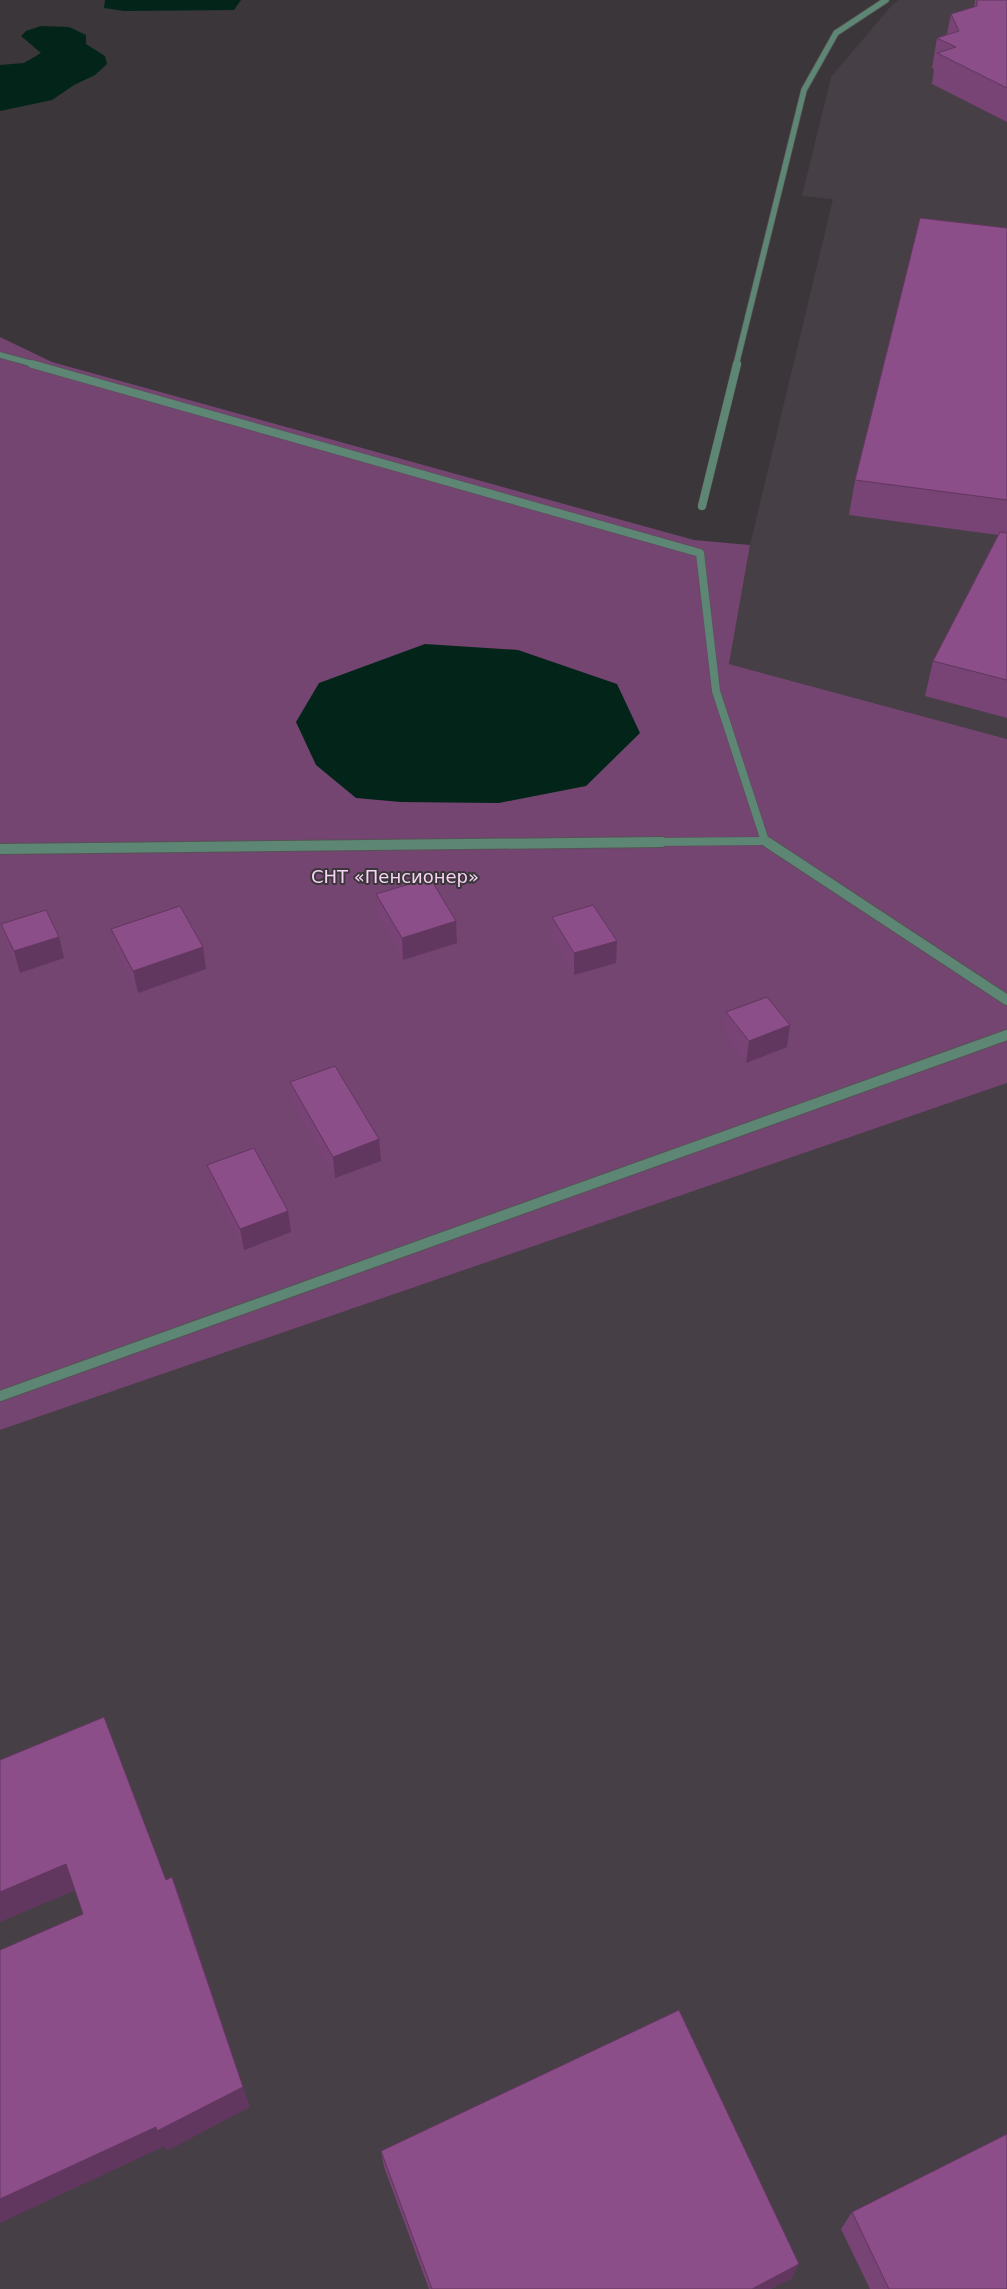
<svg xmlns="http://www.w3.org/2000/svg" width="1007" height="2289" viewBox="0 0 1007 2289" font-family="'DejaVu Sans',sans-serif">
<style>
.built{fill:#473f46}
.green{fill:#734570}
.water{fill:#032519}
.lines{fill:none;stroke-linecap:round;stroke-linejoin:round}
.service-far2-casing{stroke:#575356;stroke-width:7}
.service-far1-casing{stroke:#575356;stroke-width:9}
.service-casing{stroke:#575356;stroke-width:12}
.service-far2{stroke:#5e8674;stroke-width:5.5}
.service-far1{stroke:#5e8674;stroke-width:8}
.service{stroke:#5e8674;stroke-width:10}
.wall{fill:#784375}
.shaded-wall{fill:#61375f}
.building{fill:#8b4e88;stroke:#61375f}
.labels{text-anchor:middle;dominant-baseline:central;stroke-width:4;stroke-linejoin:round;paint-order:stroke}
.park-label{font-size:18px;fill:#f7d3f4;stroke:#3a3639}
</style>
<rect width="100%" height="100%" fill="#3a3639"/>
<path class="built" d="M899,0H1007V739L729,664L750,545L833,199L802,196L831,77L892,5Z
M1007,1083V2289H0V1430Z"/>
<path class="green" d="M0,337L52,362L694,540L750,545L729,664L1007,739V1083L0,1430Z"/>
<path class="water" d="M105,0H241L234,10L124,11L104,8Z
M41,26L69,27L86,35V44L105,56L107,64L95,75L74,85L52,100L0,111V65L24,63L41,53L21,36L26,31Z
M425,644L518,650L617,684L640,733L586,786L499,803L401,802L356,798L316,765L296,722L319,683Z"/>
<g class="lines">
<g class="service-far2-casing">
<path id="service-far2" d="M0,355L37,365
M736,365L804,90L836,33L886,0"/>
</g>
<g class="service-far1-casing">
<path id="service-far1" d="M32,364L700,553L716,691L765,841
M702,506L737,364
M542,843L765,841L769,843"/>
</g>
<g class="service-casing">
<path id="service" d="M767,842L1007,1000
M0,849L662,842
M0,1396L1007,1035"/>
</g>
<use href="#service-far2" class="service-far2"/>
<use href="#service-far1" class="service-far1"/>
<use href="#service" class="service"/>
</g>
<path class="wall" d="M975,0H1007V122L932,84L934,69L932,68L937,38L947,34L951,14L974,7Z
M1007,228V718L925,696L933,661L998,535L849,515L855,480Z
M376,894L456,921L457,943L403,960L378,916Z
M552,917L617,941L616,963L574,975L551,939Z
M1,924L59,937L64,958L20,973L7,946Z
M111,929L206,969L138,993L116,951Z
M726,1012L787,1047L746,1063L723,1034Z
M290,1082L379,1139L381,1161L335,1178L293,1104Z
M207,1165L288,1211L291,1232L244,1250L211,1186Z
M381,2151L792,2278L770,2289H429L384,2167Z
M852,2212L1007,2289H870L841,2229Z"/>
<path class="shaded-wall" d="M456,921L457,943L403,960L402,938Z
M59,937L64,958L20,973L14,951Z
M617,941L616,963L574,975V953Z
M203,947L206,969L138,993L133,971Z
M790,1025L787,1047L746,1063L749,1041Z
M379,1139L381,1161L335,1178L333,1157Z
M288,1211L291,1232L244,1250L240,1229Z
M66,1864L78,1889L0,1922V1892Z
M172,1877L182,1902L250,2107L167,2151L165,2146L0,2223V2199Z
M799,2264L792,2278L770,2289H752Z"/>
<path class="building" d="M977,0H1007V88L937,53L956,47L937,38L959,31L951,14L977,6Z
M920,218L1007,228V500L855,480Z
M1000,532L1007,533V680L933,661Z
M430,878L456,921L402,938L376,894Z
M593,905L617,941L574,953L552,917Z
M180,906L203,947L133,971L111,929Z
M46,910L59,937L14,951L1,924Z
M767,997L790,1025L749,1041L726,1012Z
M335,1066L379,1139L333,1157L290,1082Z
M254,1148L288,1211L240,1229L207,1165Z
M104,1717L166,1880L172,1877L243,2087L157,2131L156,2127L0,2199V1950L83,1914L66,1864L0,1892V1760Z
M679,2010L799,2264L752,2289H432L381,2151Z
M1007,2134V2289H889L852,2212Z"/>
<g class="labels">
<g class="park-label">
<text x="395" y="876">СНТ «Пенсионер»</text>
</g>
</g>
</svg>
